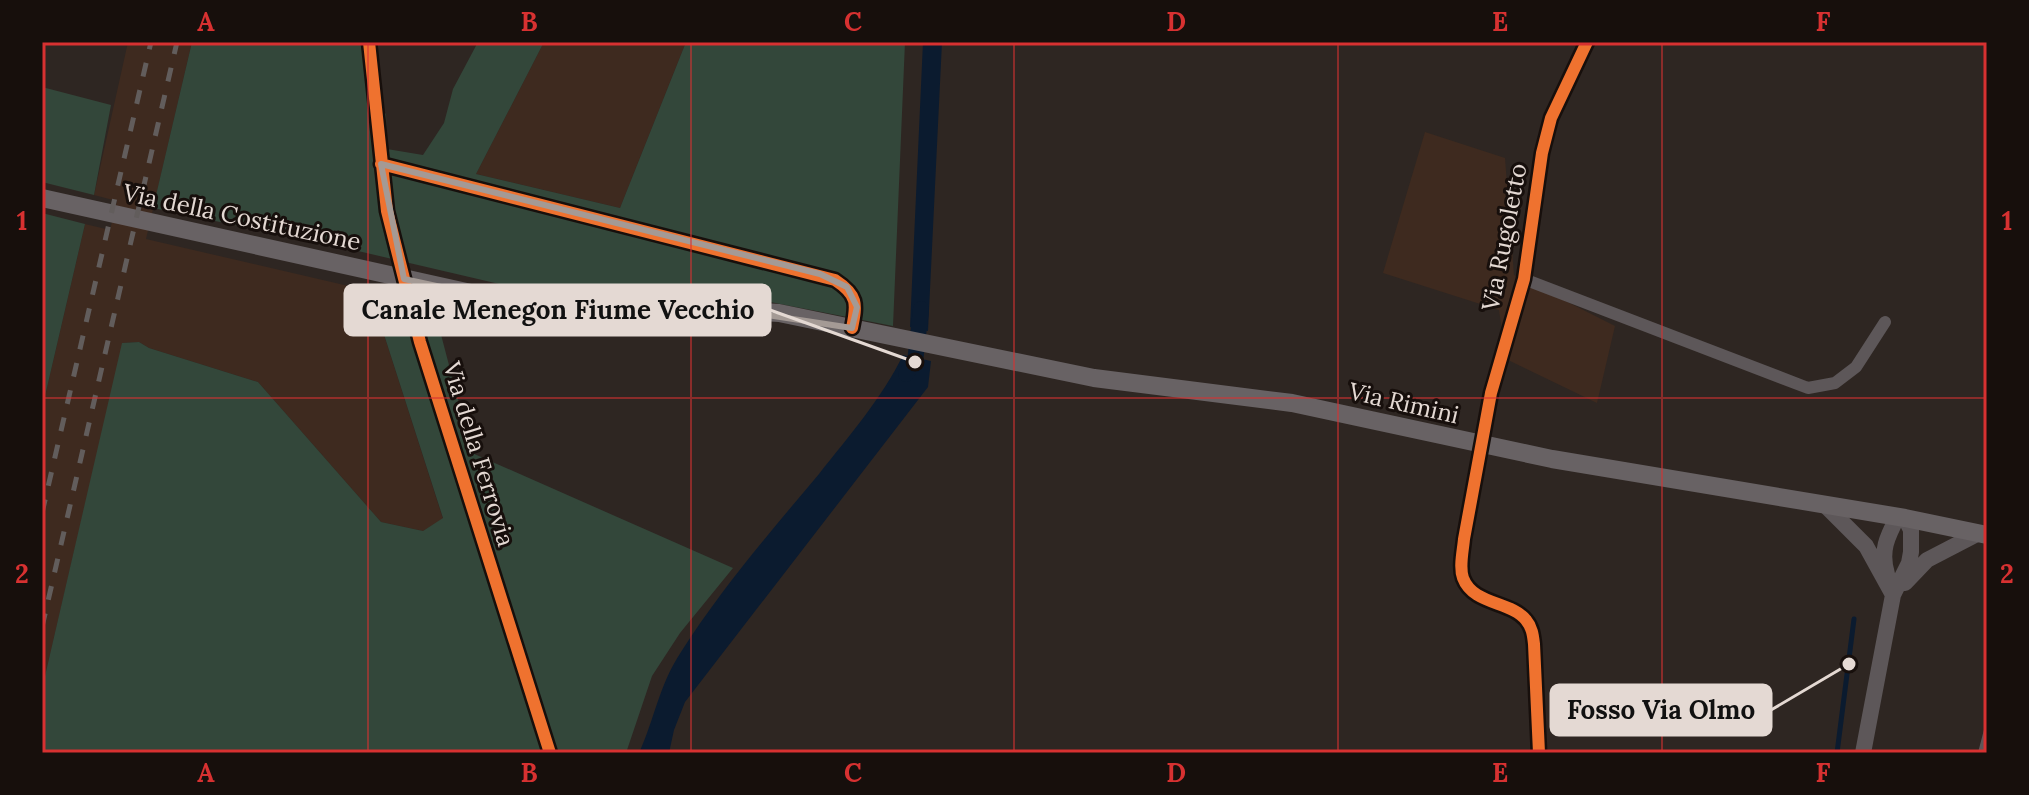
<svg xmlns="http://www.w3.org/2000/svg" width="2029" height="795" viewBox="0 0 2029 795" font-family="Lora,serif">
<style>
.built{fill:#3e2a1f}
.green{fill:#33473a}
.water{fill:#0b1b2f}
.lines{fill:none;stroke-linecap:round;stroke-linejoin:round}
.stream{stroke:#0b1b2f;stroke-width:5}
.canal{stroke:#0b1b2f;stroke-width:16}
.service{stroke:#5d5759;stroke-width:6}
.minor{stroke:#5d5759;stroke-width:12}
.tertiary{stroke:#5d5759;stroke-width:16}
.secondary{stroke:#686264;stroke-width:18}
.rail{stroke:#625d5c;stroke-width:5;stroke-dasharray:14 14;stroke-linecap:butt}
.cycleway-casing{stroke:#170f0c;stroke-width:17}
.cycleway{stroke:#ef722f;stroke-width:12}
.marked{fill:none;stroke:#a49a95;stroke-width:6;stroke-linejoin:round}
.grid{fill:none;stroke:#d73131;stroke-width:2;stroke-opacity:0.55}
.labels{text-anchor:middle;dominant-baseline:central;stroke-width:6;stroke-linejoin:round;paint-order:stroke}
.street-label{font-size:24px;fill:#e4d9d3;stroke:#170f0c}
.leader{fill:none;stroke:#e4d9d3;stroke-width:3}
.callout-dot{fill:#e4d9d3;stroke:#170f0c;stroke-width:3}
.callout{fill:#e4d9d3;stroke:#e4d9d3;stroke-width:3}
.callout-label{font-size:26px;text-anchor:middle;font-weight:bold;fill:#111}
.neatline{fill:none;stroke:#d73131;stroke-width:3}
.grid-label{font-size:26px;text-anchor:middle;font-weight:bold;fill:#d73131}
</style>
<rect width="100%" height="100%" fill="#2e2622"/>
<path class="built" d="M128,42H192L146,239L370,291L443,519L423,531L381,522L258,382L149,348L139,342L123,343L42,689V409L85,224L110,230L117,201L94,195Z
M544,42H686L620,208L476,174Z
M1425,132L1505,158L1514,275L1615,326L1597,403L1506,359L1499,310L1383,273Z"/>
<path class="green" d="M192,42H366L380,108L386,114L387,149L423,155L444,123L453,89L478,42H544L476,174L620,208L686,42H905L893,326L765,301H572L358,251L153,208Z
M42,87L111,105L94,195L42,182Z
M42,213L85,224L42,409Z
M370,291L433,304L472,453L733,568L680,633L652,676L626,753H42V689L122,343L139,342L149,348L258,382L381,522L423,531L443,518Z"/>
<path class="water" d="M923,42H942L928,331L910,327Z
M903,355L931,361L928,387L685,702L674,730L669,753H639C655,718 659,685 681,652C721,589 771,531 819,474C849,436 882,398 903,355Z"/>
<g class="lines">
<path class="stream" d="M1837,753L1854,619"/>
<path class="canal" d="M906,374L915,362L921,309"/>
<path class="service" d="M1981,753L1987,730"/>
<path class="minor" d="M369,42L387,211L420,342L550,753
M381,164L835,280C858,295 857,304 852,328
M1524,279L1808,388L1835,383L1856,367L1885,322
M1539,753L1534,644C1533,635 1532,627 1526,620C1511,601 1473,605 1463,578C1459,567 1463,551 1464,539L1491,393L1524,279L1542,153L1551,118L1587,42"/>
<path class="tertiary" d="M1824,504L1866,546L1893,595
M1887,574C1880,551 1887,537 1898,516
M1905,583L1927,560L1979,533
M1863,753L1893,595L1909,563L1911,552V530L1905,518"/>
<path class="secondary" d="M42,198L566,314C637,316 708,308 779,313L1094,378L1292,403L1552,459L1905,518L1987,535"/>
<path class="rail" d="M42,513L151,42
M42,627L177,42"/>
<g class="cycleway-casing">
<path id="cycleway" d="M369,42L387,211L420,342L550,753
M381,164L835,280C858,295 857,304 852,328
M1539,753L1534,644C1533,635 1532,627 1526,620C1511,601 1473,605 1463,578C1459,567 1463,551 1464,539L1491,393L1524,279L1542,153L1551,118L1587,42"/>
</g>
<use href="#cycleway" class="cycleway"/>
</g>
<path class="marked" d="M381,164L820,274L847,287L857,307L852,328L741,311L566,314L404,279Z"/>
<path class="grid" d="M368,42V753M691,42V753M1014,42V753M1338,42V753M1662,42V753M42,398H1987"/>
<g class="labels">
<g class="street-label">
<text transform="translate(242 217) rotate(12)">Via della Costituzione</text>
<text transform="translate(1504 237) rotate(-79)">Via Rugoletto</text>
<text transform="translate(1404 403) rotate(13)">Via Rimini</text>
<text transform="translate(479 454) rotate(73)">Via della Ferrovia</text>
</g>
</g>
<path class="leader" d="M915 362L770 310M1849 664L1771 710"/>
<g class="callout-dot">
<circle cx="915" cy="362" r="8"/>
<circle cx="1849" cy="664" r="8"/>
</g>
<g class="callout">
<rect x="345" y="285" width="425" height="50" rx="8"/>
<rect x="1551" y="685" width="220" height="50" rx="8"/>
</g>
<g class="callout-label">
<text x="558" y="319">Canale Menegon Fiume Vecchio</text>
<text x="1661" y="719">Fosso Via Olmo</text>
</g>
<rect width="2029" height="795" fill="none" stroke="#170f0c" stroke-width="88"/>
<rect x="44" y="44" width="1941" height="707" class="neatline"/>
<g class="grid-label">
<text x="206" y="31">A</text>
<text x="529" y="31">B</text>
<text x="853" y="31">C</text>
<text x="1176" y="31">D</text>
<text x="1500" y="31">E</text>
<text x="1823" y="31">F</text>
<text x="22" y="230">1</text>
<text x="2007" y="230">1</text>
<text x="22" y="583">2</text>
<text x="2007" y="583">2</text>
<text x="206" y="782">A</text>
<text x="529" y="782">B</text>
<text x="853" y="782">C</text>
<text x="1176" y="782">D</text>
<text x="1500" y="782">E</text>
<text x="1823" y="782">F</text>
</g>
</svg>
